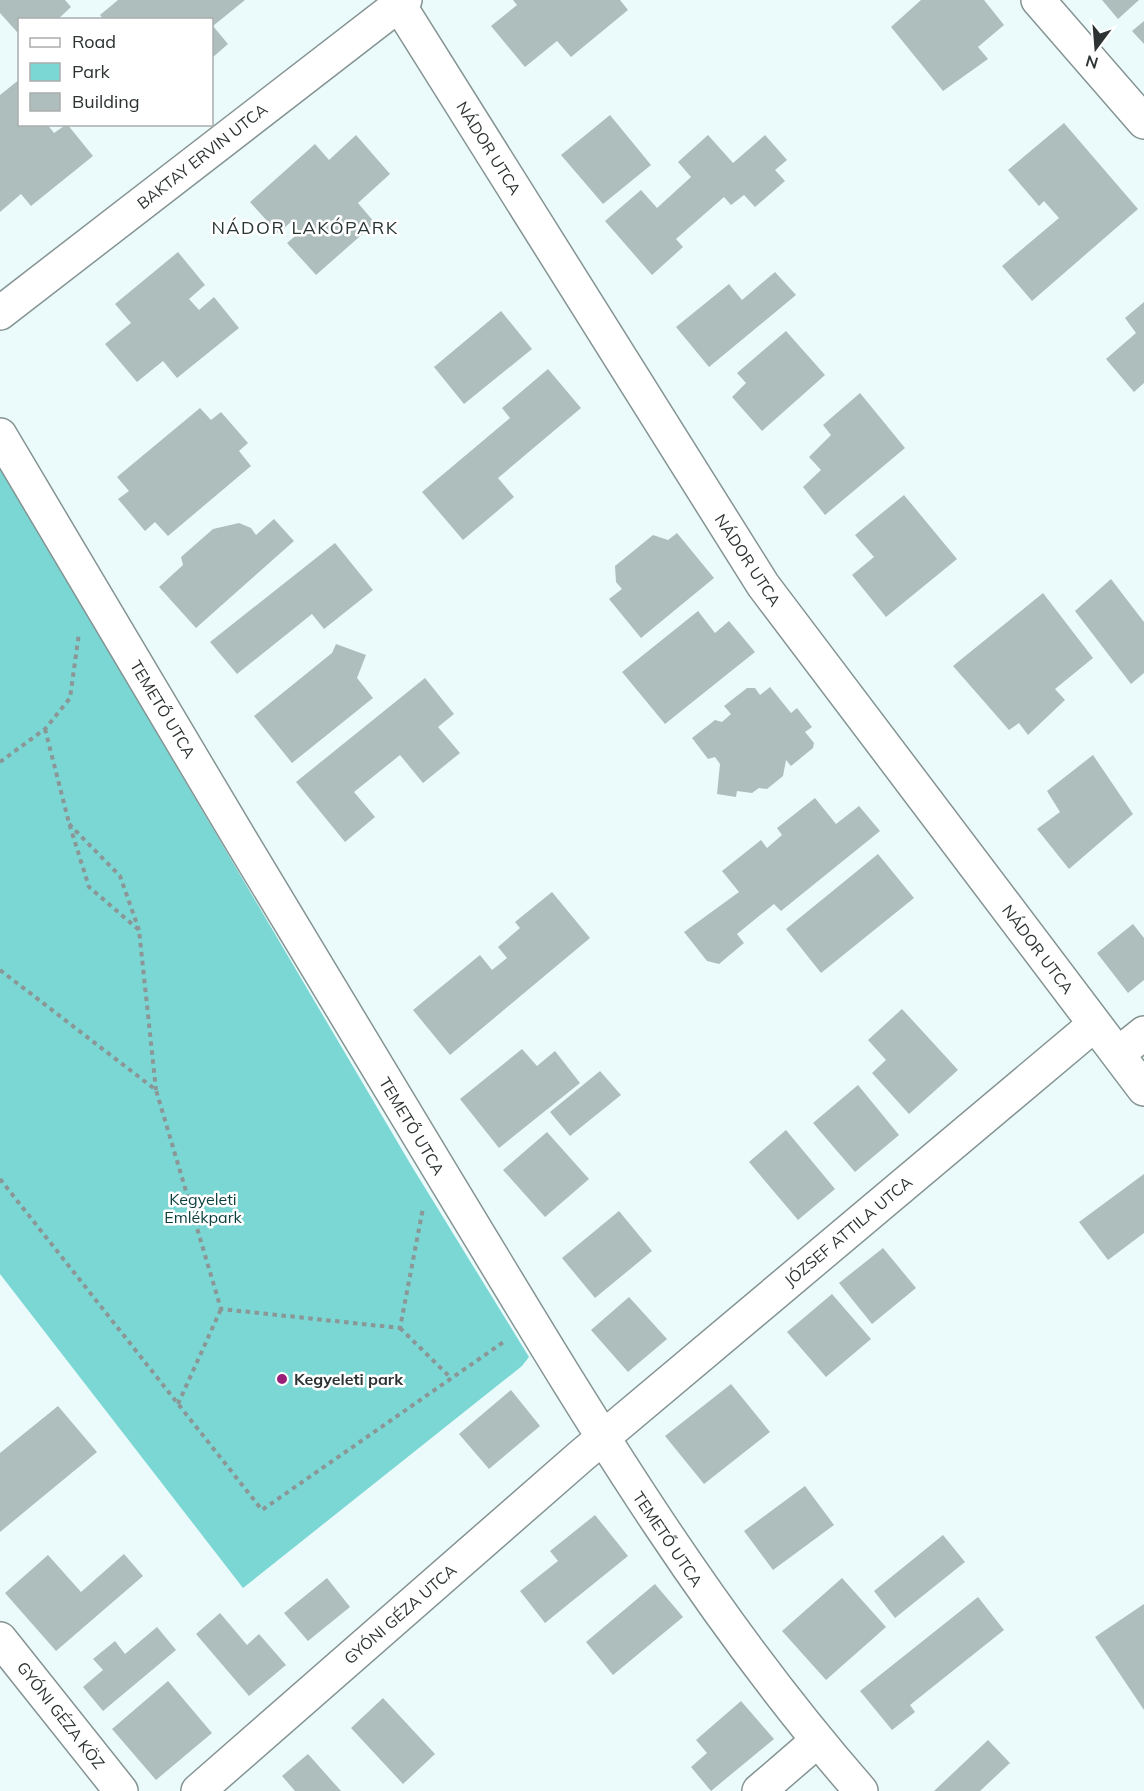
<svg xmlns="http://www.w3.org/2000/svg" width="1144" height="1791" viewBox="0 0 1144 1791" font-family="Mulish,sans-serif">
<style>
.green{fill:#7bd7d4}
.building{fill:#aebebd}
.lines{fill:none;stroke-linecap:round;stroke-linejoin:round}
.minor-casing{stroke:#859493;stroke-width:36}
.path{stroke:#8b9696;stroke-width:4;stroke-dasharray:4.5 4.5;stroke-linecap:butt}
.minor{stroke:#fff;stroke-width:33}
.poi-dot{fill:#981e78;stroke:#fff;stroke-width:2}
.labels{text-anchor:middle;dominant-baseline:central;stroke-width:5;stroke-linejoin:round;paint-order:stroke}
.street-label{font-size:16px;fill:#2d3333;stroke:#fff}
.park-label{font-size:16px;fill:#0a3f3e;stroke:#fff}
.poi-label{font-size:16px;font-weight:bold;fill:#2d3333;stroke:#fff;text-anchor:start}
.neighbourhood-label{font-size:18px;letter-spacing:1.5px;fill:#293636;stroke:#fff}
</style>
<rect width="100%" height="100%" fill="#ebfbfb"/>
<path class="green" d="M0,449L76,596L411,1165L529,1357L522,1366L243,1588L0,1274Z"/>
<path class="building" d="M0,0H65L71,7L57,20H20V30L17,32L0,13Z
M118,0H245L213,26L228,44L212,58V20H104L100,15Z
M513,0H620L628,10L571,57L557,41L525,67L491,26L517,5Z
M921,0H984L1004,25L978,47L988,59L943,91L891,27Z
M1102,0H1139L1118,19Z
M1144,21V44L1132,31Z
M20,79V124H47L54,133L67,124L93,156L31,206L21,194L0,212V95Z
M610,115L651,165L603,204L561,155Z
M1064,123L1138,209L1032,301L1002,266L1059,218L1044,201L1039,206L1008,170Z
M356,135L390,174L358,203L375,223L316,275L287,243L300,232L291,222L278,233L250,202L315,144L329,160Z
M708,135L733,163L765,135L787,160L775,170L785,181L755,207L744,195L731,205L724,197L676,239L683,247L652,275L605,221L641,190L657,208L691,177L678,162Z
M178,252L205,285L189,299L199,310L214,297L239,328L177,378L163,361L137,382L105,344L131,323L115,304Z
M775,272L796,295L709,367L676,327L729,284L742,300Z
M1144,302V383L1134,392L1106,359L1136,333L1125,318Z
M501,311L532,349L464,404L434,367Z
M786,331L825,375L762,431L732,397L746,383L737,373Z
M548,369L581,408L498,478L514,497L463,540L422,492L510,418L502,408Z
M860,393L905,448L825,515L803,487L821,470L809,457L831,435L823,425Z
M200,408L211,420L221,412L248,443L239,451L251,466L168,536L155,522L145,531L118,499L129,491L117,477Z
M904,495L957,559L886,617L852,575L874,557L855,535Z
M274,519L294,541L196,628L159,587L183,565L181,557L213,529L239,523L251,528L256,535Z
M677,533L714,578L641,638L609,599L622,589L616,582L615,566L653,535L668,540Z
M335,543L373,590L324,629L312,614L237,674L210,642Z
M1111,579L1144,622V673L1131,684L1075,611Z
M1043,593L1093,658L1055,689L1065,700L1028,735L1019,723L1009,730L953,666Z
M698,611L715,633L729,621L755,652L665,724L622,672Z
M336,644L366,655L357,678L373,698L292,763L254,716L332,653Z
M425,678L454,714L438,727L460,753L423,783L400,755L354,792L375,817L345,842L296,782Z
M770,687L791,713L797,708L812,727L805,732L814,743L813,748L791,766L786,760L783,776L767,789L759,788L752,793L737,791L736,797L717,794L720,764L715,757L708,759L692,738L715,720L722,722L731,714L724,706L747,688H755L760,695Z
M1093,755L1133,814L1069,869L1037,829L1060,812L1047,791Z
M815,798L836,824L859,806L880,831L781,911L774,904L737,934L744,943L719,964L707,961L684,932L739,892L722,871L761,840L767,848L782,835L777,828Z
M878,854L914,898L821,973L786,929Z
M552,892L590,938L450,1055L413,1010L480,955L492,970L507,958L498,947L520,928L515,922Z
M1133,924L1144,938V980L1128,993L1097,953Z
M902,1009L958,1070L909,1114L872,1073L886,1060L868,1040Z
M522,1049L537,1066L555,1051L580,1083L499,1148L460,1099Z
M600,1071L621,1095L570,1136L550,1112Z
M858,1085L899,1135L855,1172L813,1123Z
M786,1130L835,1189L798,1220L749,1162Z
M547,1132L589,1179L545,1217L503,1170Z
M1144,1174V1233L1108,1260L1079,1222Z
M619,1211L652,1251L595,1298L562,1258Z
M883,1248L916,1288L872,1324L839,1283Z
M832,1294L871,1339L826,1377L787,1332Z
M629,1297L667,1339L628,1372L591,1330Z
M731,1384L770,1432L704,1484L665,1436Z
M511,1390L540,1426L489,1469L459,1434Z
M58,1406L97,1452L0,1532V1453Z
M805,1486L834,1525L773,1570L744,1531Z
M595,1515L628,1556L545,1623L520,1591L558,1561L550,1551Z
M943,1535L965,1562L895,1618L874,1591Z
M124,1554L143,1576L56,1651L5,1593L48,1555L81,1592Z
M327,1578L350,1607L308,1641L284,1613Z
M842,1578L886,1627L826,1680L782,1631Z
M655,1584L683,1617L613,1675L586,1642Z
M978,1597L1004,1630L910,1705L915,1712L892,1730L860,1691Z
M1144,1604V1710L1095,1637Z
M220,1613L247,1645L259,1634L286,1665L249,1696L196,1634Z
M157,1627L176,1650L103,1711L83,1687L103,1670L93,1659L115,1641L125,1654Z
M168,1681L212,1733L156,1780L112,1729Z
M383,1698L435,1754L403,1784L351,1728Z
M741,1701L774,1739L711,1791L691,1767L707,1753L696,1740Z
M988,1740L1010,1763L980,1791H934Z
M308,1754L341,1791H295L282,1776Z"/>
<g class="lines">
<g class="minor-casing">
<path id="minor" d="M396,0L763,585L1144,1089
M1038,0L1144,122
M0,313L405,0
M0,435C148,686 297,935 448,1184C576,1395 698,1605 861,1791
M1118,1054L1144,1033
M0,1639L121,1791
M198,1791L581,1456L1095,1024
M759,1791L817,1741"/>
</g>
<path class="path" d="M45,729L69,823L89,887L139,930L156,1090
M0,762L45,729L70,698L79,633
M69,824L120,876L139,930
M0,970L156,1090L221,1309L400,1328L423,1208
M0,1179L262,1510L505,1341
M400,1328L451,1378
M178,1404L221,1309"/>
<use href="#minor" class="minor"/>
</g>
<circle class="poi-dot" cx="282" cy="1379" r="6"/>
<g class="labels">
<g class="street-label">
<text transform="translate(489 148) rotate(58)">NÁDOR UTCA</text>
<text transform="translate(202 156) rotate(-38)">BAKTAY ERVIN UTCA</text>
<text transform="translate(748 560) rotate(57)">NÁDOR UTCA</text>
<text transform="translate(163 709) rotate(59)">TEMETŐ UTCA</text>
<text transform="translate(1038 949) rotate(53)">NÁDOR UTCA</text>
<text transform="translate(412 1126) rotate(59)">TEMETŐ UTCA</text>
<text transform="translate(848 1231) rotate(-40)">JÓZSEF ATTILA UTCA</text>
<text transform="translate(668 1539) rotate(56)">TEMETŐ UTCA</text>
<text transform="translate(400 1614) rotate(-41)">GYÓNI GÉZA UTCA</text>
<text transform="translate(61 1715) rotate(52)">GYÓNI GÉZA KÖZ</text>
</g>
<g class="park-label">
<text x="203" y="1199">Kegyeleti<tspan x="203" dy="18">Emlékpark</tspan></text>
</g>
<g class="poi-label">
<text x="294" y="1379">Kegyeleti park</text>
</g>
<g class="neighbourhood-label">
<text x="305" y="227">NÁDOR LAKÓPARK</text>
</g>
</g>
<rect x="18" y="18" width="195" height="108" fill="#ffffff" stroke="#abadad" stroke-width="1.5"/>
<rect x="30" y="38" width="30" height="9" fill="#ffffff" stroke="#abadad" stroke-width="1.5"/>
<text x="72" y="48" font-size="18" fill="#2d3333">Road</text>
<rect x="30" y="63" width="30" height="18" fill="#7bd7d4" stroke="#abadad" stroke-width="1.5"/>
<text x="72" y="78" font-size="18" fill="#2d3333">Park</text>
<rect x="30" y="93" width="30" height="18" fill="#aebebd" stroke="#abadad" stroke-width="1.5"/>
<text x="72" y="108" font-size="18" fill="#2d3333">Building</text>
<g transform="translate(1096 48) rotate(196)" stroke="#ffffff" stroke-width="4.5" paint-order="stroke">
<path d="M0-4.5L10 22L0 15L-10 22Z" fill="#2d3333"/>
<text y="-9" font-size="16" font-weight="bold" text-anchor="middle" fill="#2d3333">N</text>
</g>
</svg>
